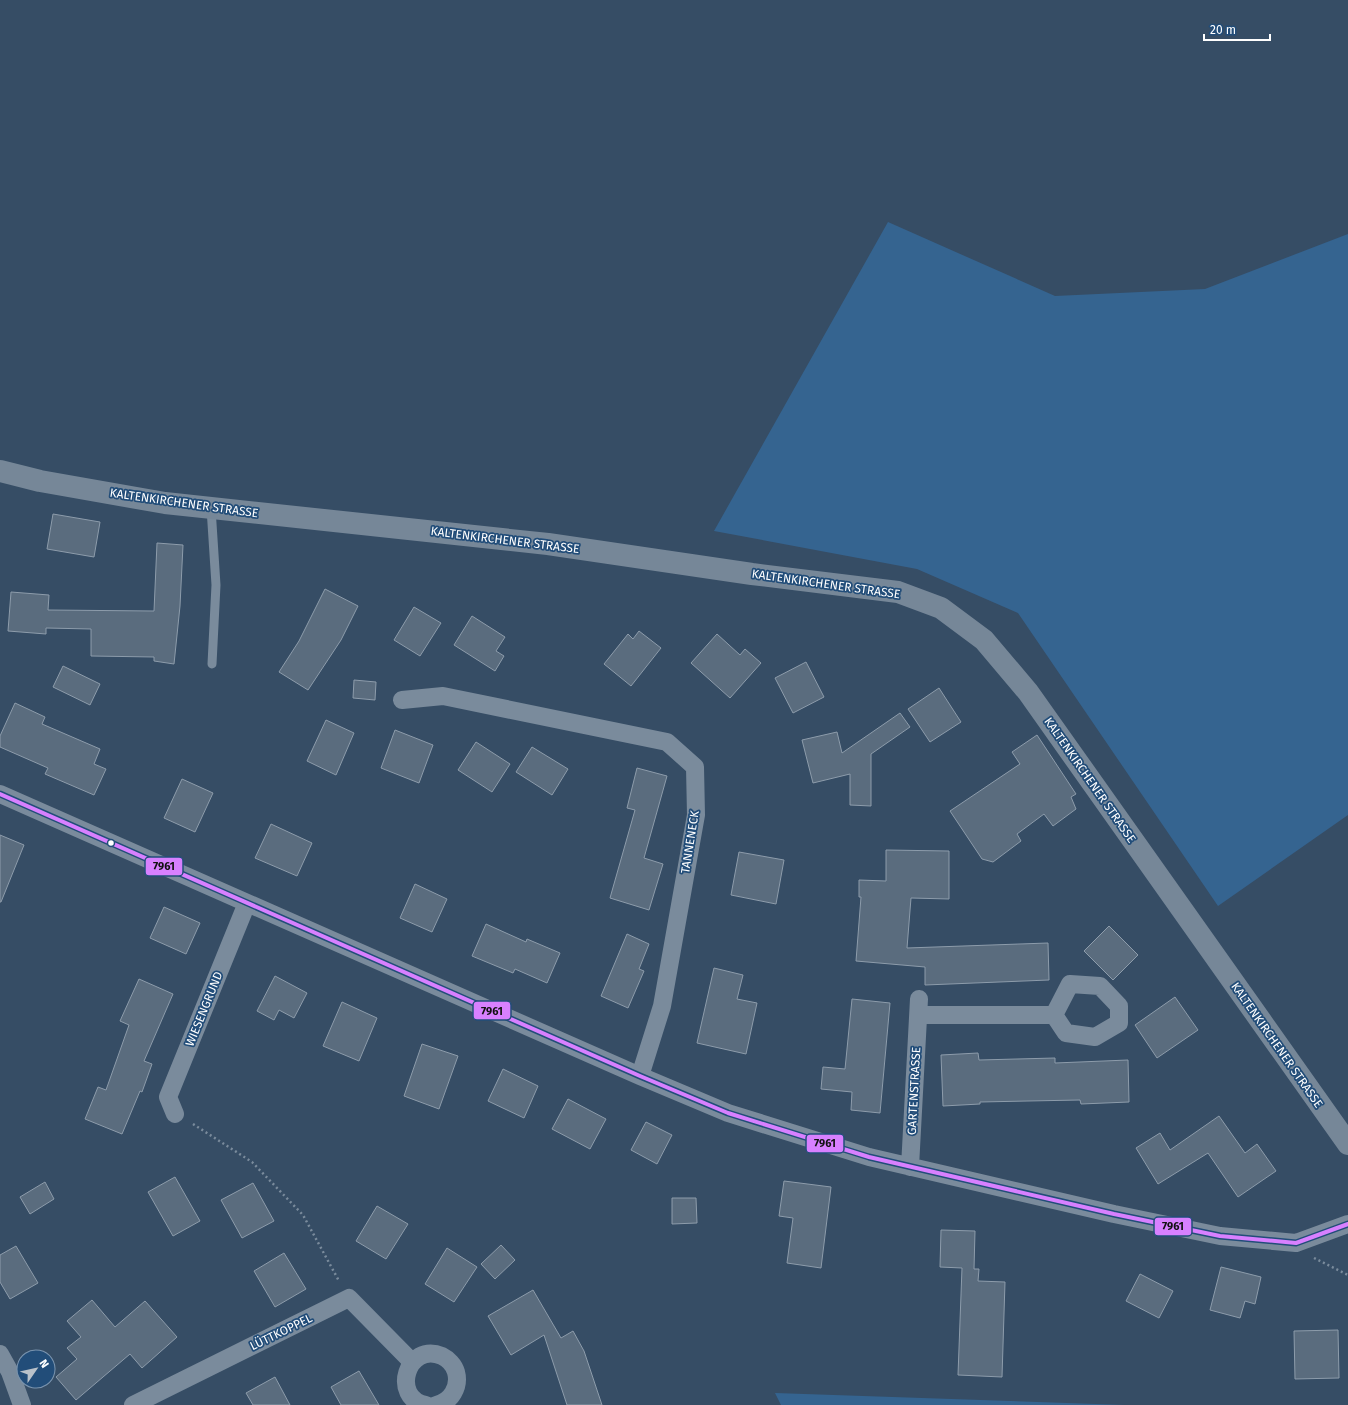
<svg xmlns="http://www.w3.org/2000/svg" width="1348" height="1405" viewBox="0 0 1348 1405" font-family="'Fira Sans',sans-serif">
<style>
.green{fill:#356490}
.building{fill:#5a6c7e;stroke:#8d9cab}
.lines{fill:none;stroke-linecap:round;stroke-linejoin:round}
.path{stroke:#7a8b9c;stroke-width:2.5;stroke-dasharray:2 3;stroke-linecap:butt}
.service{stroke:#7a8b9c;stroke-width:9}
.minor{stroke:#7a8b9c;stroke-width:18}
.secondary{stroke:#768798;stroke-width:22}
.bus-1-casing{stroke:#224d79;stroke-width:7}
.bus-1{stroke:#d880ff;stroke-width:4}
.bus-dot{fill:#fff;stroke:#224d79;stroke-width:1.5}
.labels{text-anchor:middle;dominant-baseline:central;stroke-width:3.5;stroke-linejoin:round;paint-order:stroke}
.street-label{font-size:12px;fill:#fff;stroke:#224d79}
.line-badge{stroke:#224d79;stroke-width:1.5}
.pale-badge-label{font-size:11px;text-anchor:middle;font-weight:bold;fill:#111}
</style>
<rect width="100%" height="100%" fill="#364d65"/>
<path class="green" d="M888,222L1055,296L1205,289L1348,234V815L1218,906L1018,613L917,569L714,531Z
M775,1393L1125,1405H781Z"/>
<path class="building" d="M53,514L100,522L94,557L47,549Z
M157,543L183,545L180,606L174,664L154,661V657L91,656V629L46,628V634L8,631L11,592L49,595L48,610L154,611Z
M325,589L358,606L341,640L308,690L279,672L299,641Z
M414,607L441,623L420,656L394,640Z
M472,616L505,637L496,651L504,656L495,671L454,645Z
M639,631L661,648L631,686L604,664L628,634L633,639Z
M717,634L740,655L745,649L761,663L730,698L691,663Z
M806,662L824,697L793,713L775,678Z
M63,666L100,684L90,705L53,687Z
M354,680L376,682L375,700L353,698Z
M939,688L961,722L930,742L908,709Z
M15,703L45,717L42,724L100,749L94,764L106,769L94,795L45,774L48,768L0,747V736Z
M900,713L910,727L871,754V806L850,805V774L813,783L802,740L837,732L842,753Z
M326,720L354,733L336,775L307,761Z
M395,730L433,745L419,783L381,768Z
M1037,735L1076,794L1071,797L1076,809L1053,826L1044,814L1017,834L1021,841L993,862L982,859L950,811L1020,764L1012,752Z
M476,742L510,764L492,792L458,770Z
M532,747L568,769L552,795L516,772Z
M637,768L667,776L644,858L663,864L649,910L610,898L635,810L627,808Z
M182,779L213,793L195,832L164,818Z
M271,824L312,843L297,876L255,858Z
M0,835L24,845L1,902H0Z
M886,850L949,851V899L911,898L907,948L1048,943L1049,980L925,985V967L856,961L861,897H859V880L886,881Z
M739,852L784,860L776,904L731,895Z
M415,884L447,899L432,932L400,918Z
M164,907L200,923L186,954L150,938Z
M486,924L526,942L527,939L560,953L547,983L515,969L513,973L472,956Z
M1109,926L1138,955L1113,980L1084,951Z
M627,934L649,944L639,969L644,971L628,1008L601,996Z
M714,968L743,975L737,999L757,1003L746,1054L697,1043Z
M275,976L307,993L294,1018L279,1010L274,1020L257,1011Z
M139,979L173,994L144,1061L152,1064L142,1092L140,1091L122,1134L85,1119L98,1087L106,1090L129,1025L120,1021Z
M1175,997L1198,1030L1157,1058L1135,1025Z
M852,999L890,1003L880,1113L851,1110L852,1092L821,1089L823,1067L845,1069Z
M342,1002L377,1018L359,1061L323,1046Z
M422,1044L458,1056L439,1109L404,1096Z
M978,1053L979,1060L1055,1058V1063L1128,1060L1129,1102L1081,1104L1080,1100L1028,1101L980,1102V1104L943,1106L941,1055Z
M503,1069L538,1086L524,1118L488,1101Z
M568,1099L606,1119L590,1149L552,1129Z
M1219,1116L1245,1153L1257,1144L1276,1171L1238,1197L1208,1153L1158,1184L1136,1148L1160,1133L1170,1150Z
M646,1122L672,1135L657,1164L631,1150Z
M175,1177L200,1221L173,1236L148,1192Z
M784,1181L831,1187L821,1268L787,1263L793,1218L779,1216Z
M45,1182L54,1199L30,1214L20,1197Z
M253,1183L274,1221L242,1238L221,1200Z
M672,1198H696L697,1223L672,1224Z
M377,1206L408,1224L386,1259L356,1241Z
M941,1230L975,1231L974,1269H979L978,1281L1005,1282L1002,1377L958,1375L962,1268L940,1267Z
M501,1245L515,1260L495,1279L481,1264Z
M16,1246L38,1283L10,1299L0,1282V1255Z
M447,1248L477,1267L454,1302L425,1284Z
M284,1253L306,1289L275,1307L254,1271Z
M1221,1267L1261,1277L1255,1304L1245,1301L1240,1318L1210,1310Z
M1140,1274L1173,1291L1159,1318L1126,1301Z
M533,1290L561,1338L573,1331L584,1351L602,1405H567L544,1335L511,1355L488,1316Z
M92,1300L115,1327L145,1301L177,1337L142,1368L130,1354L76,1400L56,1377L77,1359L67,1348L81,1337L67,1321Z
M1338,1330L1339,1378L1295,1379L1294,1331Z
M359,1371L379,1405H341L331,1387Z
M275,1377L290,1405H253L246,1393Z"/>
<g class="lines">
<path class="path" d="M193,1124L252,1162L303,1215L339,1281
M1314,1258L1348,1275"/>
<path class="service" d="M211,508L216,585L212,664"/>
<path class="minor" d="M402,700L443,696L667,742L695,767L696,815L662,1006L640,1076
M0,794L640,1076L728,1113L869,1157L1114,1214L1220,1236L1296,1243L1348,1224
M919,1015H1054L1066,1033L1095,1037L1119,1023V1006L1100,986L1070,984L1054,1015
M175,1114L168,1097L247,903
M910,1167L919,999
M0,1354L10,1372L22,1405
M133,1405L349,1298L412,1362
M426,1405C390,1398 407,1341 442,1356C448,1359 454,1365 456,1372C460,1387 451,1402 436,1405"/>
<path class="secondary" d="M0,471L40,481L165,503L548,544L752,574L898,592L941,608L984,640L1028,692L1348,1144"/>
<g class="bus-1-casing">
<path id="bus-1" d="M0,794L640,1076L728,1113L869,1157L1114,1214L1220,1236L1296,1243L1348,1224"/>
</g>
<use href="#bus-1" class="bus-1"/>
</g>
<circle class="bus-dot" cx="111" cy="843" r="3.5"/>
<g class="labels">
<g class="street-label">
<text transform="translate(184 503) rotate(8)">KALTENKIRCHENER STRASSE</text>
<text transform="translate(505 540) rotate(7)">KALTENKIRCHENER STRASSE</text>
<text transform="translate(826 584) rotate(8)">KALTENKIRCHENER STRASSE</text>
<text transform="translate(1090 780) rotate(55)">KALTENKIRCHENER STRASSE</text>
<text transform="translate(690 842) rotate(-81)">TANNENECK</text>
<text transform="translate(204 1009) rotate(-68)">WIESENGRUND</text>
<text transform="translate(1277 1045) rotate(55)">KALTENKIRCHENER STRASSE</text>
<text transform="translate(914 1091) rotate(-87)">GARTENSTRASSE</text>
<text transform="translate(281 1332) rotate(-26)">LÜTTKOPPEL</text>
</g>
</g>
<g class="line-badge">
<rect x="145" y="857" width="38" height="19" rx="4" fill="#d880ff"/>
<rect x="473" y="1001" width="38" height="19" rx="4" fill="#d880ff"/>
<rect x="806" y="1134" width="38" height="19" rx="4" fill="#d880ff"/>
<rect x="1154" y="1217" width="38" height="19" rx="4" fill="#d880ff"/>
</g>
<g class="pale-badge-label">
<text x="164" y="870">7961</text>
<text x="492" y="1015">7961</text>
<text x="825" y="1147">7961</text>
<text x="1173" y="1230">7961</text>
</g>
<g transform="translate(36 1369) rotate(56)"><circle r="19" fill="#224d79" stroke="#7a94af"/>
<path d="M0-3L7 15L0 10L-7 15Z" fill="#b9c1c9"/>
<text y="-6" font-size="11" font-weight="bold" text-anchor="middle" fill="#ffffff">N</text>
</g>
<path d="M1204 34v6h66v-6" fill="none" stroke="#ffffff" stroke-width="2"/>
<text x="1210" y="34" font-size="12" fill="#ffffff" stroke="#224d79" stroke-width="3" paint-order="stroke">20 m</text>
</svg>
